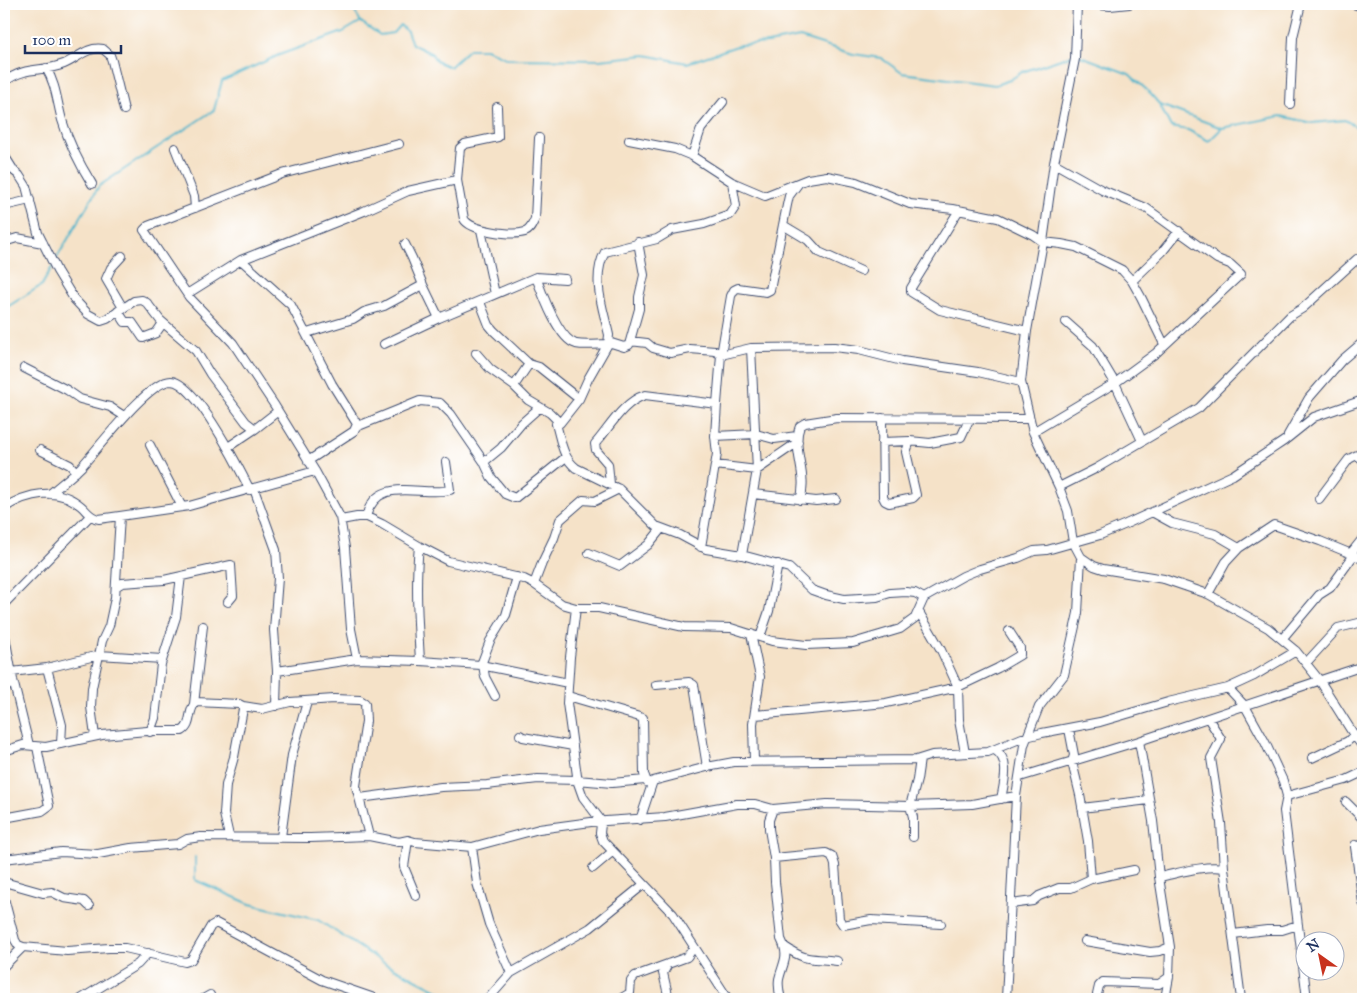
<svg xmlns="http://www.w3.org/2000/svg" width="1367" height="1003" viewBox="0 0 1367 1003" font-family="'IM FELL Great Primer',serif">
<style>
.lines{fill:none;stroke-linecap:round;stroke-linejoin:round}
.stream{stroke:#4eb5cc;stroke-width:2}
.minor-casing{stroke:#3c4a6e;stroke-width:10}
.minor{stroke:#fff;stroke-width:8}
</style>
<rect width="100%" height="100%" fill="#fff"/>
<filter id="ink" filterUnits="userSpaceOnUse"><feTurbulence type="fractalNoise" baseFrequency=".02" numOctaves="2"/><feDisplacementMap in="SourceGraphic" scale="10" xChannelSelector="R" yChannelSelector="G"/><feConvolveMatrix kernelMatrix="1 2 1 2 8 2 1 2 1" color-interpolation-filters="sRGB"/></filter>
<filter id="wash" filterUnits="userSpaceOnUse"><feTurbulence type="fractalNoise" baseFrequency=".0096" numOctaves="4" result="noise"/><feDisplacementMap in="SourceGraphic" scale="20" xChannelSelector="R" yChannelSelector="G"/><feGaussianBlur stdDeviation="1.12" result="paint"/><feColorMatrix in="noise" values="0 0 0 0 0 0 0 0 0 0 0 0 0 0 0 0 0 1.4 0 .05"/><feComposite in="paint" operator="in"/></filter>
<g filter="url(#wash)">
<rect width="100%" height="100%" fill="#f5e2c8"/>
<g class="lines">
<path class="stream" d="M343,4L355,12L361,22L380,35L393,33L400,25L407,31L412,44L432,54L436,61L450,67L469,49H486L508,59L600,60L645,55L687,63L740,45L768,43L800,37L853,54L881,58L902,73L995,85L1010,80L1022,72L1073,55
M1078,55L1129,74L1148,91L1160,105L1222,128L1281,116L1312,123L1345,120L1363,131
M1160,106L1171,127L1188,130L1209,141L1222,128
M55,261L99,186L214,110L222,81L279,55L343,32L360,22
M4,309L42,285L52,267
M195,857V880L250,904L318,920L384,963L455,999"/>
</g>
</g>
<g filter="url(#ink)">
<g class="lines">
<g class="minor-casing">
<path id="minor" d="M1077,4L1075,59L1054,163L1043,242L1027,331L1021,382L1033,432L1059,487L1068,511L1073,542L1081,557L1094,566L1103,569L1164,579L1208,594L1268,628L1296,651L1320,681L1354,735L1363,747
M1089,4L1110,6L1129,4
M1353,4L1363,7
M46,68C56,84 57,102 62,120C69,144 79,163 92,184
M4,82C27,65 41,73 64,64C77,59 87,46 103,49L110,55L112,61L124,110
M1290,104L1293,37L1301,4
M497,107L498,137L465,144L460,148L457,180L464,219C470,231 513,236 525,232C531,230 532,224 535,219L539,138
M629,140L675,149L692,156L732,182
M175,148L194,196L195,208
M4,155L14,171L19,175L26,186L38,233L57,271L74,299L88,314L101,321L107,319L134,301L142,300L147,303L160,320L196,351L210,374L246,422L255,429
M692,156L701,129L723,102
M4,206L30,200
M959,210L911,288V292L940,310L1027,331
M783,225L808,240L819,252L861,271
M481,230L495,294
M4,242L17,238L43,243
M405,244L412,258L423,285
M122,256L111,268L106,279L123,308
M241,260L291,305L332,384L357,424L354,431L308,461
M536,277C542,293 558,339 576,344C586,346 599,344 608,344
M1132,281L1162,252L1179,231
M187,294L241,260L364,211L408,191L457,180
M480,302L489,325L494,331L529,364L514,386
M118,311L125,322H132L143,338L156,333L163,323
M1066,322L1093,346L1115,383L1142,441
M307,333L353,319L364,312L384,306L423,285L439,318
M630,341L647,343L653,348L670,353L690,349L715,351L721,355L751,348L834,347L859,350L902,361L978,372L1021,382
M608,342L624,347L629,345L630,341L639,309V297L644,275L638,242
M384,344L439,318L536,277L565,279
M476,353L490,369L514,386L528,400L550,413L560,423L556,424C561,440 562,457 576,468L619,489L656,526L680,535L706,549L742,555L789,568L812,590L826,595L844,599L877,597L890,593L906,592L915,593L924,598
M529,364L539,367L579,399
M24,368L67,390L80,399L110,407L124,416
M882,418L883,497L885,501L889,503L913,498L916,495L906,452L910,441
M560,423L579,399L588,379L608,344L609,335C603,308 591,278 605,252L657,239L672,230L704,224L730,215L736,206L732,182L765,196L808,179L827,176L856,182L910,204L953,209L998,218L1033,235L1043,242L1061,244L1076,247L1122,270L1132,281L1141,297L1164,344
M356,427L420,401L440,403L451,414L484,462L491,477L505,494L515,498L566,457
M1033,432L1115,383L1156,353L1241,274L1230,264L1217,259L1146,208L1102,190L1054,163
M1288,435L1309,398L1342,360L1363,342
M715,436L756,434L774,439L797,436
M882,442L910,441L930,443L961,437L969,420
M150,445L182,507
M228,447L255,429L278,411
M40,450L70,465L76,472
M484,462L501,448L522,423L540,407
M715,465L757,470L798,442
M610,484L608,464L596,450L595,444C610,427 623,402 645,395L717,404
M1059,487L1097,468L1199,408L1290,316L1303,308L1357,259L1363,266
M254,489L276,550L278,578L274,630L277,671L276,706
M50,494C60,485 71,477 81,467C98,449 148,381 171,381C196,382 239,468 250,490
M753,494L816,501L836,499
M1319,499L1349,459L1357,455L1363,460
M800,500C809,475 791,449 800,426L805,423L837,418L1030,419
M4,508C27,493 58,486 81,506C87,511 90,518 99,519L189,506L315,471
M1152,512L1172,523L1215,534L1239,548
M366,517C377,474 420,497 450,490L446,462
M341,520L357,517H367L382,524L419,546L448,561L524,579L534,584L562,604L576,608H599L684,627L731,628L772,641L806,645L853,643L900,629L915,618L924,598L963,576L980,569L1018,558L1034,551L1047,550L1100,535L1126,524L1233,475L1284,441L1314,417L1363,400
M419,546C415,585 418,623 420,661
M701,547L717,454L715,436L717,404L721,355L731,296L734,290L738,288L766,292L770,290L787,205L789,196L798,184
M589,553L620,566L648,545L661,529
M1351,553L1363,538
M742,555L757,470L751,348
M534,584L542,563L554,538L560,520L583,500L595,501L619,489
M117,586L122,583L164,580L231,565L233,596L228,602
M1208,594L1226,562L1239,548L1274,525L1320,541L1354,555L1363,560
M4,604L90,516
M576,608L570,657L567,703L578,783L583,797L599,818L601,824L600,833L603,841L673,914L728,999
M919,612L941,650L958,687L959,720L965,753
M4,631L13,680L29,745
M751,634L760,677L753,724L754,761
M760,637L769,611L778,564
M1282,639L1319,595L1330,588L1354,555
M357,659L351,629L345,548L340,517L315,471L275,406L233,343L189,297L144,230L148,226L282,174L399,144
M1306,663L1338,628L1363,622
M481,665L490,641L506,615L517,577
M483,665L485,677L495,696
M47,668L99,655L162,659
M277,671L357,659L420,661L481,665L568,683
M11,672L47,668L62,725L61,744
M656,685L689,682L694,685L707,767
M1228,688L1245,706L1265,742L1283,781L1287,796L1284,811L1307,999
M4,690L13,680
M568,696L643,718L644,774L647,782
M194,704L203,626
M243,706L262,709L290,702L334,699L360,700L365,703L366,721L356,786L369,836
M755,715L886,703L958,687L998,668L1020,655V648L1009,631
M1208,718L1221,739L1211,758L1221,823L1224,868L1241,999
M1069,729L1074,755L1072,762L1080,795L1088,841L1091,879
M150,732L155,718L161,664L176,617L181,576
M520,735L523,737L573,746
M95,736L91,707L92,688L102,641L109,626L115,598L120,516
M1139,741L1153,821L1159,877L1170,947L1169,977L1165,999
M995,750C1011,760 1004,783 1001,799
M4,751L23,745L46,747L102,735L147,731H182C193,725 187,710 196,702L239,704L243,706V709L234,757L226,785L224,814L229,836
M1312,758L1348,741L1354,735
M1020,777L1139,741L1363,666
M1287,796L1346,780L1363,772
M360,798L441,787L487,785L538,779L577,780L612,783L645,780
M1346,802L1363,819
M1082,808L1149,800
M4,818L42,811L49,806L37,747
M640,820L653,781L707,767L734,762L916,760L932,755L988,752L1022,738L1042,733L1100,722L1168,702L1228,688L1254,676L1296,651
M281,837L292,755L307,702
M913,837V817L910,806L917,780L920,759
M408,840L404,867L416,896
M1363,843L1359,847L1355,845V847L1363,903
M472,847L477,883L489,924L511,973
M774,858L826,853L832,856L835,865L839,919L843,925L871,920L941,924
M4,859L61,852L98,854L131,848L178,844L187,839L201,837L310,838L369,836L399,842L408,840L415,842L472,847L539,829L591,822L665,817L737,804H755L773,809
M593,868L612,852
M1159,877C1179,873 1203,865 1224,868
M4,882L43,893L52,892L64,898L84,901L89,906
M4,898L15,940L18,945L23,947L67,951L109,948H125L185,962L191,960L211,926L216,923L322,980L377,999
M1011,904L1033,901L1039,896L1059,888H1071L1091,879L1134,870
M1233,934L1267,930H1282L1298,925
M1085,941L1150,952L1160,951L1170,947
M785,947C809,963 812,957 837,961
M668,964L663,973L669,999
M4,966L23,947
M81,999L138,964L148,953
M203,999L210,995
M488,999L511,973L590,928L643,885
M620,999L630,993L631,981L635,976L687,957L694,947
M781,999C779,992 778,986 779,979C783,962 790,957 781,939L775,882L774,858L769,829V820L773,809L827,804L910,806L972,804L1016,796
M1006,999L1016,796L1024,745L1039,707L1064,675L1078,613L1081,557
M1096,999L1099,986L1103,982L1159,984L1169,977"/>
</g>
<use href="#minor" class="minor"/>
</g>
</g>
<rect width="1367" height="1003" fill="none" stroke="#fff" stroke-width="20"/>
<g transform="translate(1320 956) rotate(327)"><circle r="24" fill="#ffffff" stroke="#a4acbf"/>
<path d="M0-4L9 19L0 12L-9 19Z" fill="#c8321e"/>
<text y="-8" font-size="14" font-weight="bold" text-anchor="middle" fill="#1b2f5e">N</text>
</g>
<path d="M25 45v8h96v-8" fill="none" stroke="#1b2f5e" stroke-width="2.5"/>
<text x="32" y="45" font-size="15" fill="#1b2f5e" stroke="#ffffff" stroke-width="4" paint-order="stroke">100 m</text>
</svg>
